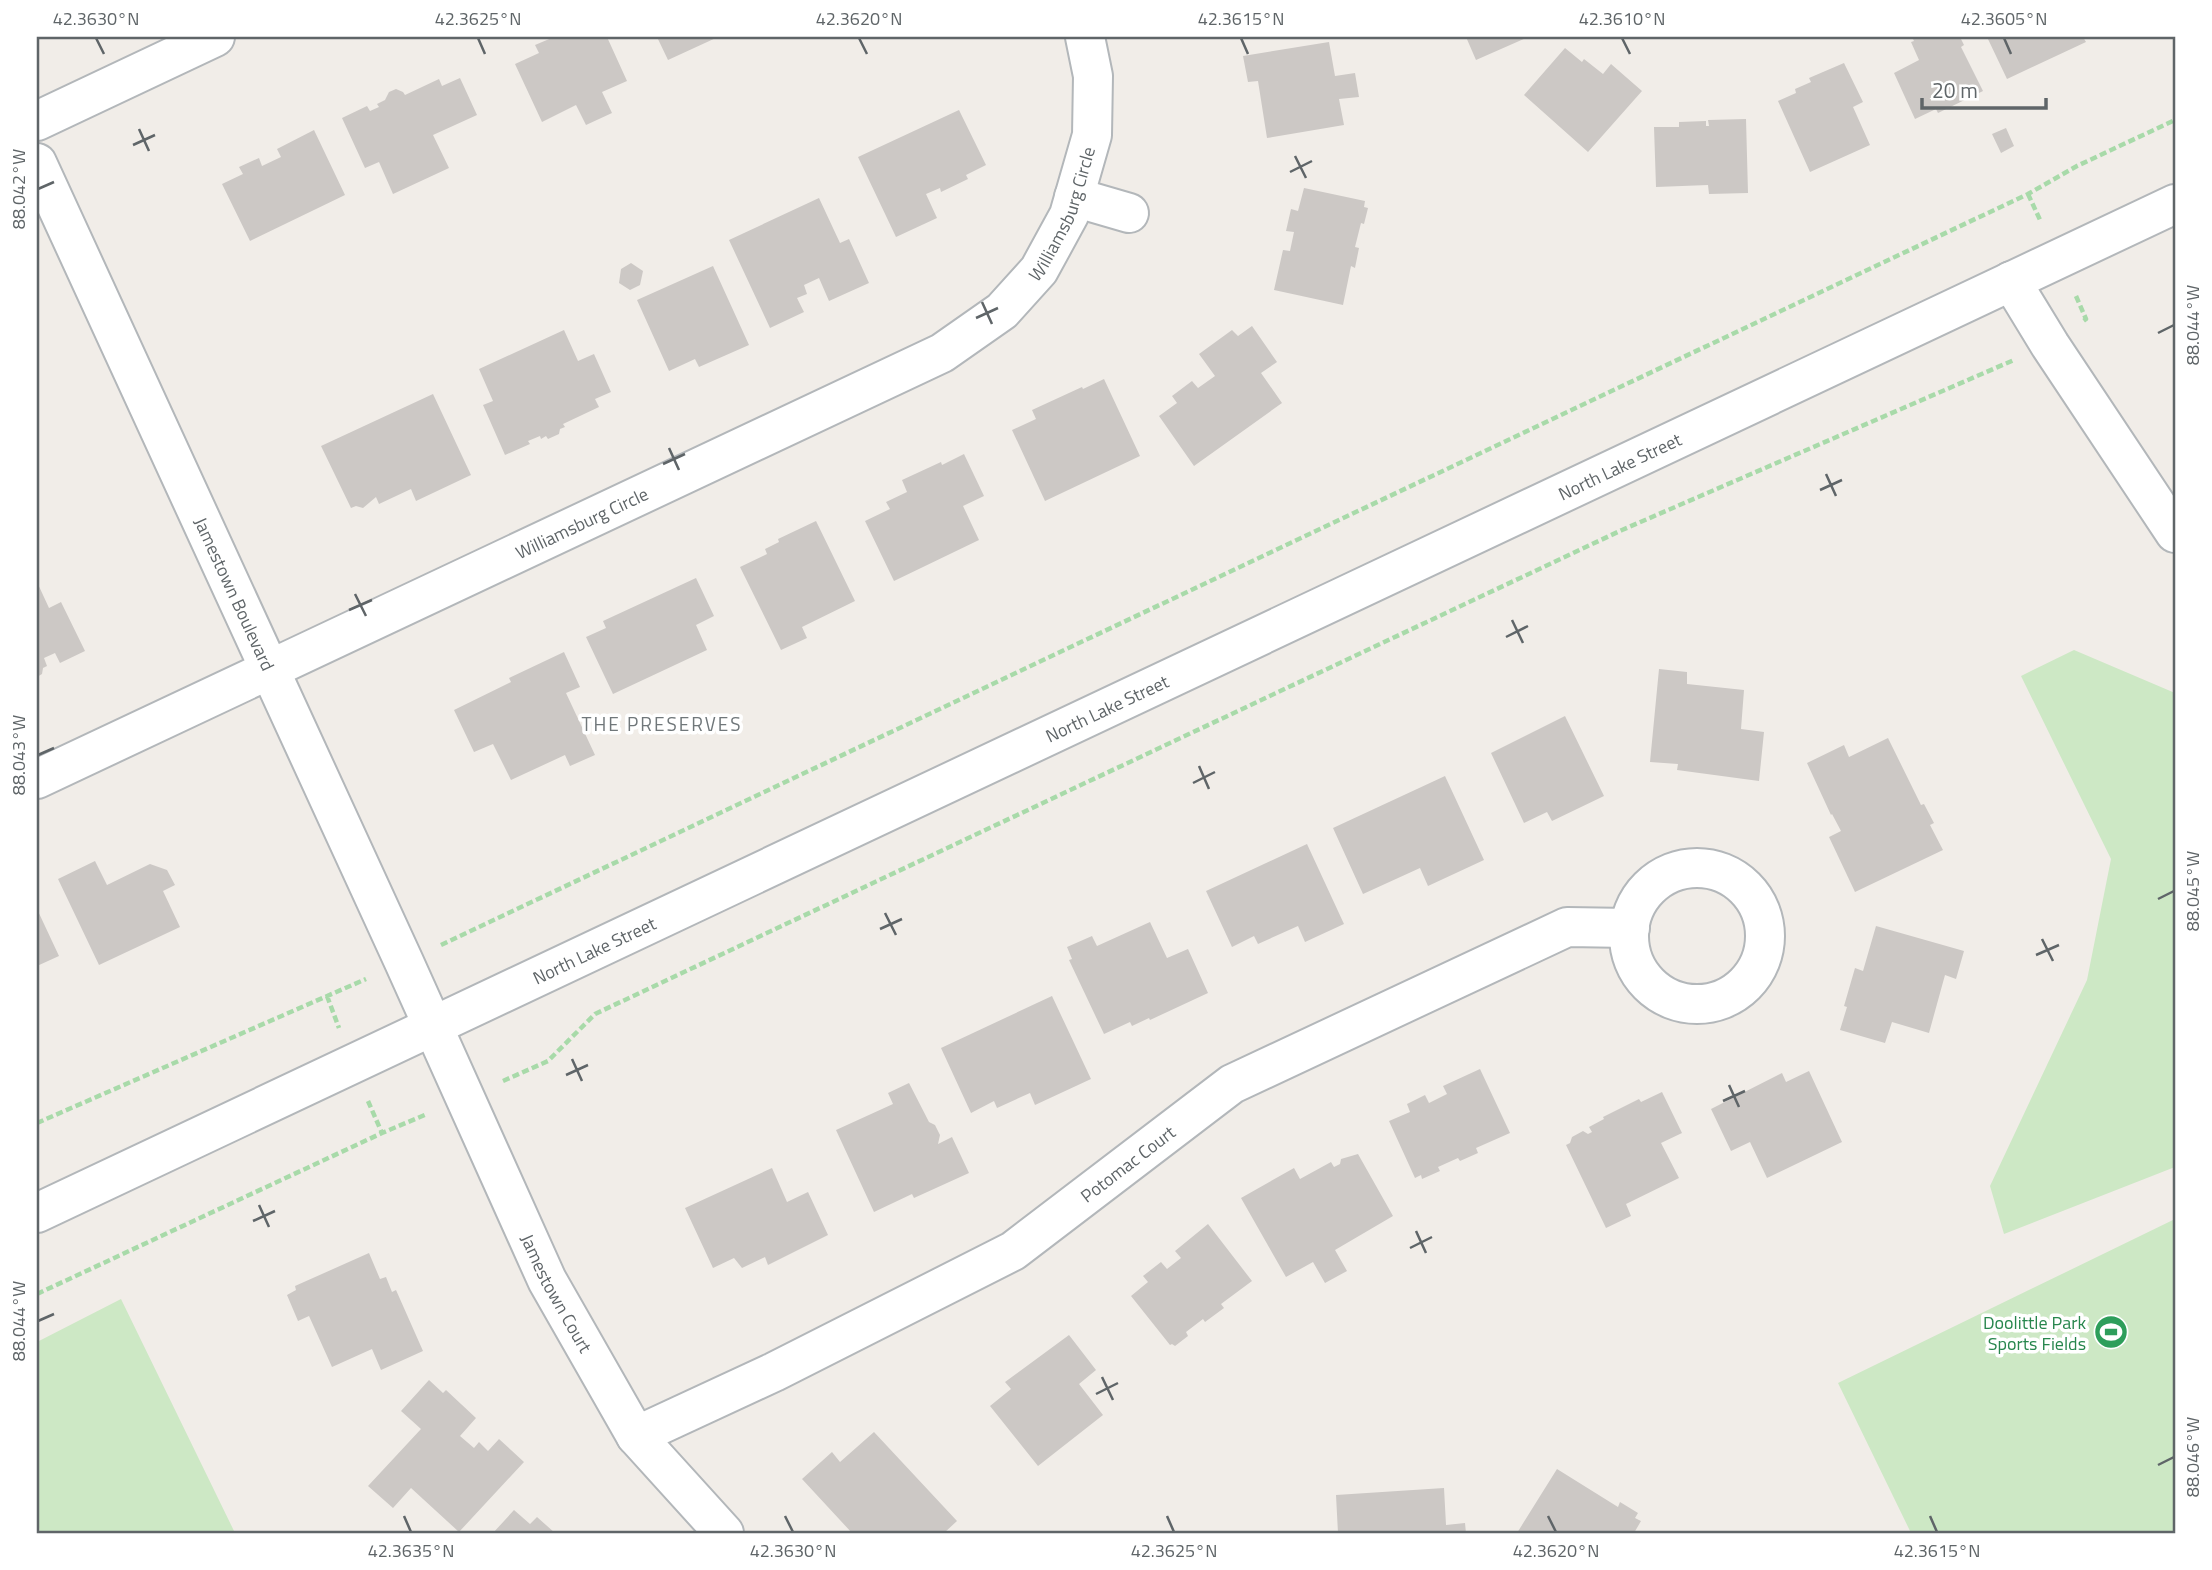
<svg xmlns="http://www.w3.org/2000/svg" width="2212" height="1570" viewBox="0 0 2212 1570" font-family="'Titillium Web',sans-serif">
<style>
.green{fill:#cde8c5}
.building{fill:#ccc8c5}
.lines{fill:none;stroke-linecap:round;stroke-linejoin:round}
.minor-casing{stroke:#b3b7ba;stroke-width:42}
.path{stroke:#a8daa9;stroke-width:4.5;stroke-dasharray:7 3.5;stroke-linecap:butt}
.minor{stroke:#fff;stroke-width:38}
.ticks{fill:none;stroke:#5f6568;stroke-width:2.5}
.labels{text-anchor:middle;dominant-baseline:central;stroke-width:7;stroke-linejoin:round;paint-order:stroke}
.street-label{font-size:18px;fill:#5f6568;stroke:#fff}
.leisure-label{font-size:18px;fill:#27864d;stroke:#fff;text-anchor:end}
.neighbourhood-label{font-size:19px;letter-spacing:2px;fill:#70777a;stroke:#fff}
.neatline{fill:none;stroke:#5f6568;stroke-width:2.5}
.ticks-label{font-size:18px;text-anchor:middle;fill:#5f6568}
</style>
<rect width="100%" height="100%" fill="#f1ede8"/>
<path class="green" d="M2074,650L2175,693V1167L2004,1234L1990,1186L2087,980L2111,859L2021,676Z
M2175,1219V1533H1911L1838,1383Z
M121,1299L235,1533H40L37,1516V1342Z"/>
<path class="building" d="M554,37H607L627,81L602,92L612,113L586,125L576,105L542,122L515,64L539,53L535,45Z
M657,37H718L668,60Z
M1466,37H1528L1476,60Z
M1912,37H1960L1964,45L1961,47L1983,91L1938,113L1936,109L1915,119L1894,73L1919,60L1911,42L1914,41Z
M1987,37H2083L2086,42L2007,79Z
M1329,42L1335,76L1355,73L1359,97L1339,99L1344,125L1267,138L1258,81L1248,82L1243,56Z
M1565,48L1582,62L1584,59L1603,74L1611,64L1642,91L1588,152L1524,95Z
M1844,63L1863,102L1853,107L1870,145L1810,172L1778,101L1796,93L1795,89L1811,82L1809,78Z
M460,78L477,115L433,135L449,168L393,194L379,162L365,168L342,118L367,106L370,111L379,107L377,104L385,100L389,92L396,89L403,92L405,95L439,79L442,86Z
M959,110L986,165L966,175L968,179L941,192L940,188L926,194L937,218L896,237L858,157Z
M1746,119L1748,193L1709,194L1708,185L1656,187L1654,127H1679V122L1706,121V126H1709L1708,120Z
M2006,128L2014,146L2001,153L1992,134Z
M314,130L345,195L250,241L222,184L243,174L239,167L259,158L262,166L281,157L277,149Z
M1304,188L1365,201L1364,207L1368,208L1364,224L1361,223L1355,247L1359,248L1355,268L1351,266L1343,305L1274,290L1283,250L1290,251L1294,232L1286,231L1291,209L1298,211Z
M819,198L840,243L849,239L869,283L829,301L819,278L804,285L807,294L797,298L804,312L770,328L729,240Z
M631,263L643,271L640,285L630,290L619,283L621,269Z
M713,266L749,345L699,367L695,359L669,371L637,300Z
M1252,326L1277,362L1261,373L1282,403L1194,466L1159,416L1177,403L1172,396L1192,381L1198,388L1215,376L1199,354L1232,330L1238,336Z
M564,330L578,361L594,354L611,392L595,399L599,407L563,424L565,427L560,429L559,434L548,439L546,436L541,439L540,436L528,441L530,444L505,455L483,405L493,401L479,369Z
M1104,379L1140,456L1045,501L1012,430L1036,419L1032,410L1082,387L1083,389Z
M433,394L471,475L416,501L411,489L379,504L376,497L363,508L356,506L351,508L321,446Z
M964,454L984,496L963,506L979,540L894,581L865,521L890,509L886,502L907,492L902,480L941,462L942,465Z
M816,521L855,601L802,627L807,638L781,650L740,567L767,554L765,549L779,542L778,539Z
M696,578L714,616L696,625L707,650L613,694L586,637L606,628L603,621Z
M37,582L49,608L61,602L85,651L60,663L55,653L44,658L47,666L43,668L42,674L37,677Z
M564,652L580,687L566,693L595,755L570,766L565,755L511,780L493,744L474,752L454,710L511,682L509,678Z
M1659,669L1687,672V684L1744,690L1741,729L1764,732L1759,781L1677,770L1678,764L1650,762Z
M1565,716L1604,796L1552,821L1547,812L1524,823L1491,753Z
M1888,738L1921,805L1924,804L1934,823L1930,825L1943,850L1855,892L1829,837L1841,831L1832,814L1831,815L1807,763L1844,745L1849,757Z
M1445,776L1484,860L1428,886L1420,868L1363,894L1333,828Z
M1307,844L1344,924L1305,942L1298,926L1258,944L1254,936L1232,947L1206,891Z
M95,861L107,885L150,864L167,870L175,885L163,891L180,927L99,965L58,879Z
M37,909L59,956L37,966Z
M1150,922L1167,958L1188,949L1208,993L1150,1020L1149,1018L1132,1026L1130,1022L1104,1034L1069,960L1072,959L1067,947L1092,936L1097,946Z
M1876,926L1964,951L1956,979L1945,975L1929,1033L1892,1022L1885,1043L1840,1030L1847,1007L1844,1006L1855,968L1863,971Z
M1052,996L1091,1079L1035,1105L1030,1093L997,1108L994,1101L971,1113L941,1048Z
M1480,1069L1510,1133L1476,1148L1478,1153L1460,1161L1458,1158L1438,1167L1440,1171L1422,1179L1421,1175L1415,1178L1389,1121L1410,1112L1407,1104L1425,1095L1429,1103L1447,1094L1443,1086Z
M1809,1071L1842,1142L1767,1178L1750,1142L1731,1151L1711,1109L1782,1073L1786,1082Z
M909,1083L929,1122L935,1125L940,1135L938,1144L952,1137L969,1173L914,1198L912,1194L874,1212L836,1130L893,1104L888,1093Z
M1662,1092L1682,1133L1661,1143L1679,1178L1626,1204L1631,1216L1606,1228L1566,1145L1570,1143L1572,1137L1583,1131L1588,1134L1592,1132L1589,1127L1604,1119L1603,1117L1639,1099L1641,1102Z
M1358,1154L1393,1216L1335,1250L1347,1271L1325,1283L1313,1262L1286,1277L1241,1198L1294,1168L1300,1179L1331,1162L1334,1167L1340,1164L1341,1159Z
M772,1168L787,1202L808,1192L828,1235L768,1265L765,1257L742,1268L734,1258L713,1268L685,1208Z
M1208,1224L1252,1281L1221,1304L1224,1308L1205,1322L1203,1319L1186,1332L1188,1336L1175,1346L1172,1344L1170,1345L1131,1296L1148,1282L1143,1276L1161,1262L1167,1269L1181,1258L1175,1251Z
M369,1253L380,1279L386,1277L392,1292L396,1290L423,1351L381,1370L372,1349L332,1367L309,1316L298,1321L287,1295L296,1290L295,1286Z
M1069,1335L1096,1370L1079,1384L1103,1415L1038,1466L990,1406L1011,1389L1005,1382Z
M429,1380L443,1393L446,1390L476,1418L460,1436L474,1448L479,1442L488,1451L499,1439L524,1462L459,1532L411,1488L393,1508L368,1486L421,1429L401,1411Z
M874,1432L957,1521L944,1533H852L802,1479L832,1452L840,1462Z
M1557,1469L1618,1507L1620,1502L1638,1513L1635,1518L1641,1521L1634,1533H1517Z
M1444,1488L1446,1525L1465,1523L1466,1533H1338L1336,1495Z
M514,1510L530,1524L537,1517L555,1533H493Z"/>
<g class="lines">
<g class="minor-casing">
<g id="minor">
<path d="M37,121L215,37"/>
<path id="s1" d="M37,163L404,962L547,1280L636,1436L724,1533"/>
<path d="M1074,197L1129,213"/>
<path d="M2011,281L2050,345L2175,533"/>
<path id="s2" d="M37,779L942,353L1002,311L1039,270L1069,215L1092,135L1093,76L1085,37"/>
<circle cx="1697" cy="936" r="68"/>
<path id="s3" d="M37,1213L2175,204"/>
<path id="s4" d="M636,1436L774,1372L1013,1251L1232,1084L1567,927L1630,928"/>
</g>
</g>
<path class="path" d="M2028,194L2041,222
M2076,296L2086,319L2082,322
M441,945L2028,194L2077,166L2175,120
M327,996L339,1028
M503,1081L548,1061L595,1014L1622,530L2014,360
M368,1101L382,1133
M37,1123L366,979
M37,1294L382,1133L427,1114"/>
<use href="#minor" class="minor"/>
</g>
<path class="ticks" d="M96,38L104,54M478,38L485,54M859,38L867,54M1241,38L1248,54M1622,38L1630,54M2004,38L2011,54M139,129L149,151M133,145L155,135M1295,156L1306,178M1290,172L1312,161M38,189L54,182M982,302L992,324M976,318L998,308M2158,333L2174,325M669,448L679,470M663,464L685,454M1826,474L1836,496M1820,490L1842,480M355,594L366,616M349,610L372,600M1512,620L1523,643M1506,637L1528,626M38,755L54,748M1199,766L1209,789M1193,783L1215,772M2158,899L2174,891M885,913L896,935M880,929L902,919M2042,939L2053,961M2036,955L2059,945M572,1059L582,1081M566,1075L588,1065M1729,1085L1739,1107M1723,1101L1745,1091M259,1205L269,1227M253,1221L275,1211M1416,1231L1426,1253M1410,1248L1432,1237M38,1321L54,1314M1102,1377L1113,1400M1096,1394L1118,1383M2158,1465L2174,1457M404,1516L411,1532M785,1516L793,1532M1167,1516L1174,1532M1548,1516L1556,1532M1930,1516L1937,1532"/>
<defs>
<g id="stadium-disc" transform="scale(1.75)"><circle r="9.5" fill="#2e9e5b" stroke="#fff"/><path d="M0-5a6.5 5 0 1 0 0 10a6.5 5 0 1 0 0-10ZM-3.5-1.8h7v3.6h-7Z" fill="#fff"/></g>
</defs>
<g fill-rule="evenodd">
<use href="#stadium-disc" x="2111" y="1332"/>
</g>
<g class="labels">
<g class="street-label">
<text stroke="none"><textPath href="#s2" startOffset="1190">Williamsburg Circle</textPath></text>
<text stroke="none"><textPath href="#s3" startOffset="1750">North Lake Street</textPath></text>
<text stroke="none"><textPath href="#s2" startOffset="602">Williamsburg Circle</textPath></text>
<text stroke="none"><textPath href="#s1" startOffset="474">Jamestown Boulevard</textPath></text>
<text stroke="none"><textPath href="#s3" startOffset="1183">North Lake Street</textPath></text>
<text stroke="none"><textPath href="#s3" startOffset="616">North Lake Street</textPath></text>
<text stroke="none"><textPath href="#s4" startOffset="564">Potomac Court</textPath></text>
<text stroke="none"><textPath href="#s1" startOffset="1244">Jamestown Court</textPath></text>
</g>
<g class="leisure-label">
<text x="2086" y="1322">Doolittle Park<tspan x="2086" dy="21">Sports Fields</tspan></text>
</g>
<g class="neighbourhood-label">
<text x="662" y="723">THE PRESERVES</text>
</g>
</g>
<rect width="2212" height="1570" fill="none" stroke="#ffffff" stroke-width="77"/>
<path d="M1922 98v10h124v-10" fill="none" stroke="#5f6568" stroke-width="3.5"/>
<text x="1932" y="98" font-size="21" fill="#5f6568" stroke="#ffffff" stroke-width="5" paint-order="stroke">20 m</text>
<rect x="38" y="38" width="2136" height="1494" class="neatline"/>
<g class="ticks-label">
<text x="96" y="25">42.3630°N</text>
<text x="478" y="25">42.3625°N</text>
<text x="859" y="25">42.3620°N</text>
<text x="1241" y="25">42.3615°N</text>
<text x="1622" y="25">42.3610°N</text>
<text x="2004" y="25">42.3605°N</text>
<text transform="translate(19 189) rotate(-90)" y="6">88.042°W</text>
<text transform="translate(2193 325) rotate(-90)" y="6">88.044°W</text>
<text transform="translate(19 755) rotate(-90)" y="6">88.043°W</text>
<text transform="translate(2193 891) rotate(-90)" y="6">88.045°W</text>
<text transform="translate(19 1321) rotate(-90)" y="6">88.044°W</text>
<text transform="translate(2193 1457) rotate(-90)" y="6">88.046°W</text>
<text x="411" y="1557">42.3635°N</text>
<text x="793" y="1557">42.3630°N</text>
<text x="1174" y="1557">42.3625°N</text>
<text x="1556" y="1557">42.3620°N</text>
<text x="1937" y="1557">42.3615°N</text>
</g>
</svg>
